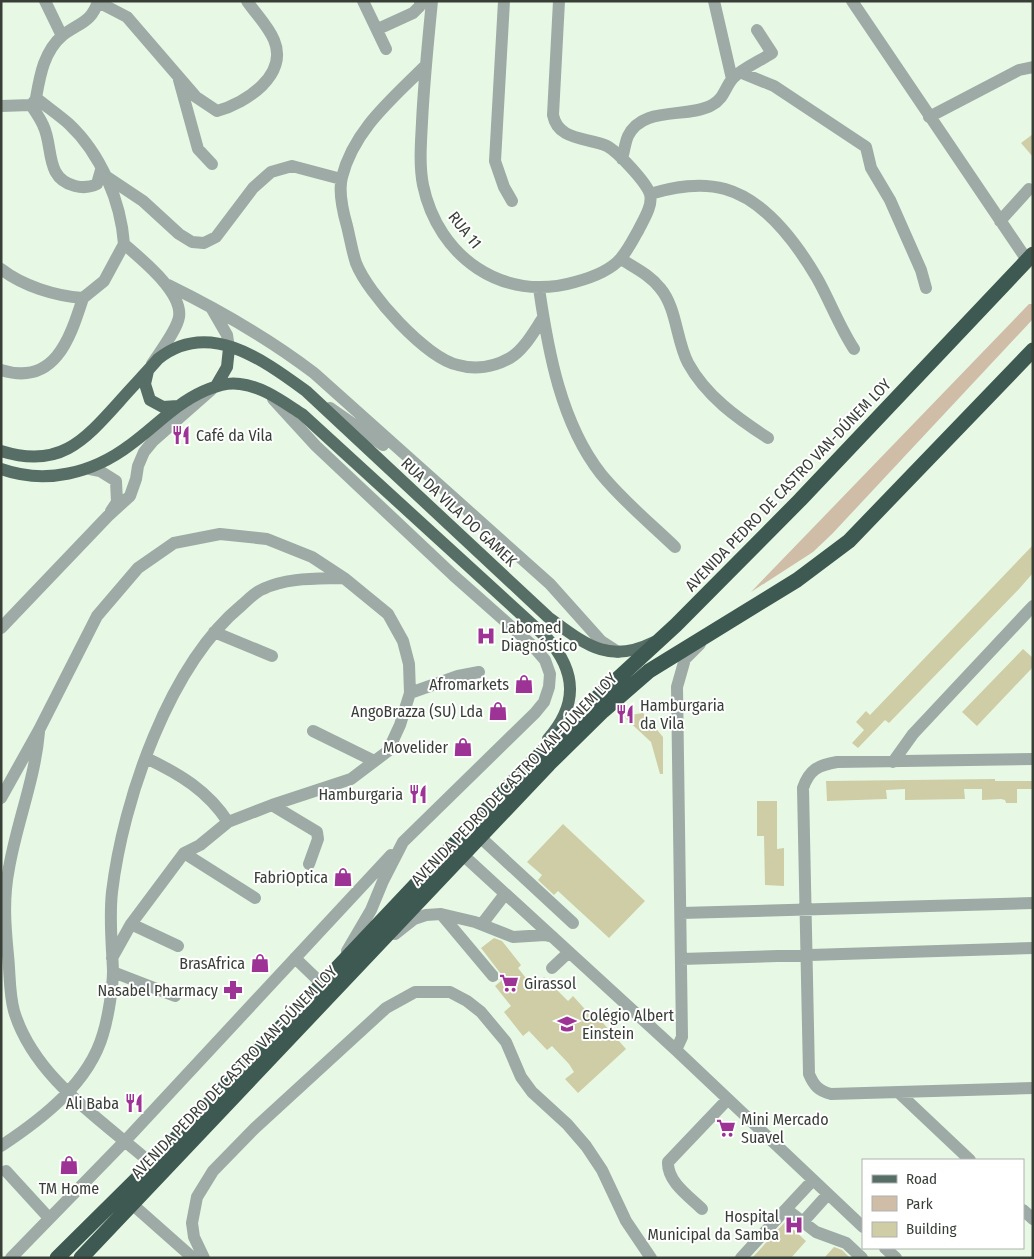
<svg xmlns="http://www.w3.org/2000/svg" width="1034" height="1259" viewBox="0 0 1034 1259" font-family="'Fira Sans Condensed',sans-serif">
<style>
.green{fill:#cfbda7}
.building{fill:#cecda6}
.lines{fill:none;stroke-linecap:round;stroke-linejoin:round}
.minor{stroke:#9eaaa6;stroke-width:12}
.major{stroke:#576e67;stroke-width:12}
.highway{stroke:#3e5951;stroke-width:15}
.labels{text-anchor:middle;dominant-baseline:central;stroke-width:4;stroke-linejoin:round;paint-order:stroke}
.street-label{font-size:16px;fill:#383f37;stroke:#fff}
.poi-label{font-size:16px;fill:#383f37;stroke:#fff;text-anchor:end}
</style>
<rect width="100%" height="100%" fill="#e7f9e4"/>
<path class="green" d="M1029,304H1033V319L832,534L813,552L751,592Z"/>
<path class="building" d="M1033,134V157L1021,143Z
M1033,545V573L1019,589L889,723L885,720L858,748L852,743L864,730L856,722L866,711L870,715Z
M1023,649L1033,658V667L977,726L962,712Z
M643,713L663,737V774H660L651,742L623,716Z
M995,779V781H1033V789H1017V803H1006L1005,800L1001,799L982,800V789H964L965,799L905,800V789L886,790L887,799L827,801L826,781Z
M757,801H777V849L784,848V886L765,885L764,836H757Z
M563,824L645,901L609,938L558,891L554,895L538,880L542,875L527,862Z
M494,938L502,941L521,965L518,968L533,987L544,977L568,1001L573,996L593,1018L596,1015L626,1049L578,1093L565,1079L574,1072L569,1064L552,1046L547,1050L529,1031L523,1036L504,1012L511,1006L495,986L501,981V974L481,948Z
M785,1222L806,1241L791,1258H752Z
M834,1247L842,1250L850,1258H824Z"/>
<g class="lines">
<path class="minor" d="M45,1L62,36
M98,1C92,22 79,23 63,35C44,51 40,75 36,98C47,107 59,115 69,124C101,154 121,202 124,244C141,259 183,292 179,317C177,330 159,353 152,364
M363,1L386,49
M432,1C428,41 424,81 422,122C421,143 419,164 423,185C438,257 503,303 575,282C590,278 611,270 621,258C628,250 634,238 639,229C644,219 653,205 650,194C646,182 618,152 607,146C587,137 558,141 553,115L559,1
M504,1L495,161L504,187L512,201
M714,1L732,79
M852,1L1027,260
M98,2L127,17L196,97L217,111C246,103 289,75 274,40C268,26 256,14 247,1
M378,29L413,13L420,6V1
M424,67C391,100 354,130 342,177C338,192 343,212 347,226C350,238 352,251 356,263C368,294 426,358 458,365C475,370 494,367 510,358C524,350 534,331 543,318
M742,73L774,86L866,147L871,168L890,200L921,270L926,288
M179,80L198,149L212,164
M31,105C35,111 40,118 43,125C54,147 44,178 75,186C83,188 89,188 97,184L101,170
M1,106L31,105L36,99
M929,117L1019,70L1033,67
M622,159C624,152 625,143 628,136C643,105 687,119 712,105C724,99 725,87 733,78C743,68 760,61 772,53L757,30
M107,177L143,201L179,234L192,242L204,243L216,237L253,188L271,172L292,166L341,179
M650,194C674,187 700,182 725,189C765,200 797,244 817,278C830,301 839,326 854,349
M1000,221L1029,189
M621,259C635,268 650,275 660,288C677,308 676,340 688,363C706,396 737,418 768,438
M1,269C23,286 55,296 83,298L104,281L124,244
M168,285C219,310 268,338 314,373L550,584L601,641L618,652
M539,288C548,351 561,423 601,474C623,501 650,523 675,547
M212,309L227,335L229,348
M1,370C55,387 70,338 83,298
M273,399L316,446L453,575L533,646L545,660L550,674L549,687L544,702L535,713L403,842L383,881L371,910L347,951
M330,408L383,445
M90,469L100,471L116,481L117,502L111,511
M1,628L108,516L130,496L136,479L138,466L144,452L153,441L211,390
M214,632L272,656
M410,693L458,676L479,672
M313,731L374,761
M39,732C35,779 17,822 9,868C3,898 5,925 8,955C10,973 9,993 14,1011C34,1078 102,1120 152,1164
M146,758C180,774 208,791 228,822
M1033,759L837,762C818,765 809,770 803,788L809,1074C814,1086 819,1091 831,1094L1033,1088
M893,762L913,734L1033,606
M1,798L39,730L97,616L138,568L174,543L220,534L267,539L312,557L344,578L388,614L403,641L409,664L410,693L400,725L388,751L351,779L272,805L228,822L200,845L184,853L131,924L112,958
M272,805L317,832L318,839L309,864
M480,837L573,923
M184,853L255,898
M463,855L676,1050L863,1227
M681,913L1033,903
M441,914L493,976
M131,924L178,946
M482,924L505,894
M395,934L414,919L426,915L441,914L475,922L513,937L545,935L553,937
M295,958L322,984
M681,959L1033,948
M552,968L569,952
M113,972L175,996
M676,1050L682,1037L677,687L685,659L700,644
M898,1092L970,1160
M1,1146C42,1119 89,1083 103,1034C108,1018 113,987 113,971C112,944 109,919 112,892C123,800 169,665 242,605C248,600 255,592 263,589C288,577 318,579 344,578
M6,1171L49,1218
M132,1204L193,1258
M702,1209C690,1197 667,1182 668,1162L728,1099
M786,1209L813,1180
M1023,1210L1033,1219
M802,1223L828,1194
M885,1248L896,1258
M11,1258L125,1141L391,855
M204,1258L194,1237L192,1223L197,1197L213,1171L255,1128L386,1008L415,992H450L467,1001L481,1012L506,1042L521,1077L532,1092L567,1124L586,1146L602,1170L626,1221L651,1258
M741,1258L786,1209L816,1232L846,1243L862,1258"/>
<path class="major" d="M148,371L145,384L150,400L163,407L178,406
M216,386L227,367L229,348
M1,451C59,469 83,442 119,402C132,387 145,374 158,359C208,319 262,359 306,391L548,617C585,644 608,665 654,642
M1,469C46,485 93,473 130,445C155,427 175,404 204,391C216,386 227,382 240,384C262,386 283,402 302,414L547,638C577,672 578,705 548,739"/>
<path class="highway" d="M57,1258L152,1164L511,784L589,705L676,625L800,500L1033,254
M81,1258L549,764L603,711L649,671L797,580L849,541L1033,350"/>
</g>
<defs>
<g id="restaurant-bare" transform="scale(1.5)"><path d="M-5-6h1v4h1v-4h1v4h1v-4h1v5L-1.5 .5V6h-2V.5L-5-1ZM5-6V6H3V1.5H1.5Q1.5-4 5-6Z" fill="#9d3395" stroke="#fff" stroke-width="2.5" paint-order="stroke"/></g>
<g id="hospital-bare" transform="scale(1.5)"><path d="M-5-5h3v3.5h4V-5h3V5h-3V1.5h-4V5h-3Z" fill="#9d3395" stroke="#fff" stroke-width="2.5" paint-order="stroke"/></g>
<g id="shop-bare" transform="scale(1.5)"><path d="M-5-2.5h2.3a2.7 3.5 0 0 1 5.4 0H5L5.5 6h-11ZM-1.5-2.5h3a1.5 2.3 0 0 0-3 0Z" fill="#9d3395" stroke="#fff" stroke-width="2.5" paint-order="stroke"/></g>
<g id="supermarket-bare" transform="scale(1.5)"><path d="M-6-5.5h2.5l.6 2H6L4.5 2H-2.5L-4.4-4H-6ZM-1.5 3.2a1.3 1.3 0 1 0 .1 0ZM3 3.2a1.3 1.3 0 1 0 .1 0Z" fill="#9d3395" stroke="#fff" stroke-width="2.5" paint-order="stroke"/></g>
<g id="pharmacy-bare" transform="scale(1.5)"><path d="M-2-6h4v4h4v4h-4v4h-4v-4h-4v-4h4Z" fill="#9d3395" stroke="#fff" stroke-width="2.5" paint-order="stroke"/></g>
<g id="university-bare" transform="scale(1.5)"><path d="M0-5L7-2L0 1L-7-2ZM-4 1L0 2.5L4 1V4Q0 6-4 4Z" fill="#9d3395" stroke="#fff" stroke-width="2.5" paint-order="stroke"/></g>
</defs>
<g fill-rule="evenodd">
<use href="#restaurant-bare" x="181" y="435"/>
<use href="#hospital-bare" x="486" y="636"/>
<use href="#shop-bare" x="524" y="684"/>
<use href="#shop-bare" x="498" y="711"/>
<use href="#restaurant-bare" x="625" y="714"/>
<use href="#shop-bare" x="463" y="747"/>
<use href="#restaurant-bare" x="418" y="794"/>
<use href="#shop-bare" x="343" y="877"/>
<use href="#shop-bare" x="260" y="963"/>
<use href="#supermarket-bare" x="509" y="983"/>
<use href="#pharmacy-bare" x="233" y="990"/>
<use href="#university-bare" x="567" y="1024"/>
<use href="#restaurant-bare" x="134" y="1103"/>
<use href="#supermarket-bare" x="726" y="1128"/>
<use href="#shop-bare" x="69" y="1165"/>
<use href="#hospital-bare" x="794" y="1225"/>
</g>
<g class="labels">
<g class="street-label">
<text transform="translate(465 230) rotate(51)">RUA 11</text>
<text transform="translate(788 485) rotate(-46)">AVENIDA PEDRO DE CASTRO VAN-DÚNEM LOY</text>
<text transform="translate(459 512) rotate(43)">RUA DA VILA DO GAMEK</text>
<text transform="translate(514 779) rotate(-46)">AVENIDA PEDRO DE CASTRO VAN-DÚNEM LOY</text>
<text transform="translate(234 1072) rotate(-46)">AVENIDA PEDRO DE CASTRO VAN-DÚNEM LOY</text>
</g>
<g class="poi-label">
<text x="196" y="435" text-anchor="start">Café da Vila</text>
<text x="501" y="627" text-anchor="start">Labomed<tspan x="501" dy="18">Diagnóstico</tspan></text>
<text x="509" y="684">Afromarkets</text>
<text x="640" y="705" text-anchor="start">Hamburgaria<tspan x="640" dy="18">da Vila</tspan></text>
<text x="483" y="711">AngoBrazza (SU) Lda</text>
<text x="448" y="747">Movelider</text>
<text x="403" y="794">Hamburgaria</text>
<text x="328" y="877">FabriOptica</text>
<text x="245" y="963">BrasAfrica</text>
<text x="524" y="983" text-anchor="start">Girassol</text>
<text x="218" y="990">Nasabel Pharmacy</text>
<text x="582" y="1015" text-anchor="start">Colégio Albert<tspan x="582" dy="18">Einstein</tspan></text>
<text x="119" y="1103">Ali Baba</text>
<text x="741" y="1119" text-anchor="start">Mini Mercado<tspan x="741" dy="18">Suavel</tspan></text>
<text x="69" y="1188" text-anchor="middle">TM Home</text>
<text x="779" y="1216">Hospital<tspan x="779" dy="18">Municipal da Samba</tspan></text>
</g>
</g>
<rect width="1034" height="1259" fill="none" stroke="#383f37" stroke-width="5"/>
<rect x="862" y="1159" width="162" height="90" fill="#ffffff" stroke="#afb2af"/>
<rect x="872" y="1175" width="25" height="8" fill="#576e67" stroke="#afb2af"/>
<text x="906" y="1184" font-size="15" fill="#383f37">Road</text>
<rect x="872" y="1196" width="25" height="15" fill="#cfbda7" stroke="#afb2af"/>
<text x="906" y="1209" font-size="15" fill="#383f37">Park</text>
<rect x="872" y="1222" width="25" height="15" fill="#cecda6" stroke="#afb2af"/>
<text x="906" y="1234" font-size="15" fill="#383f37">Building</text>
</svg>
